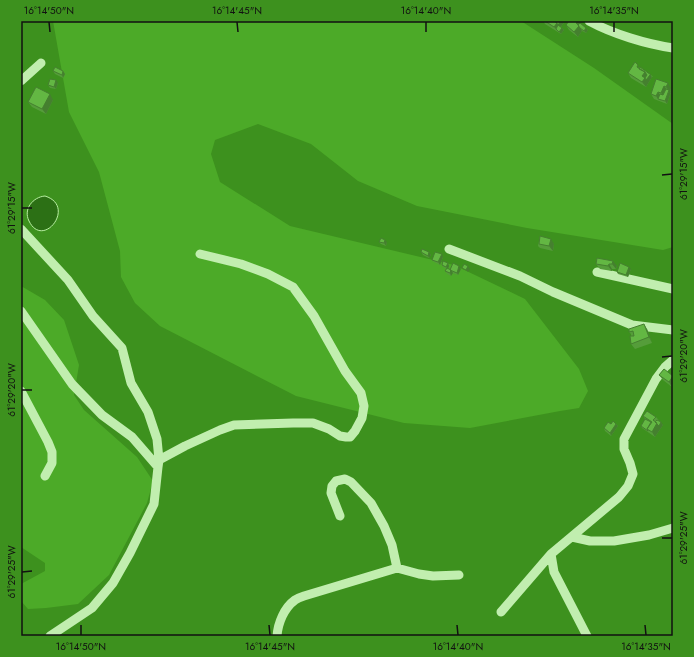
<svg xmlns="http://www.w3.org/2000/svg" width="694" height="657" viewBox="0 0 694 657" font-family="Jost,sans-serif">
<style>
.green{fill:#4caa28}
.water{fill:#2c7015;stroke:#b9efa3}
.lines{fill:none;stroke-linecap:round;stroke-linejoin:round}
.minor{stroke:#c1eeaf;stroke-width:9}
.wall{fill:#559d3a}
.shaded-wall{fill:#45802f}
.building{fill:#63b743;stroke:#45802f}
.ticks{fill:none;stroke:#111;stroke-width:1.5}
.neatline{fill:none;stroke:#111;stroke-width:1.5}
.ticks-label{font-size:10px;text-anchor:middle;fill:#111}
</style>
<rect width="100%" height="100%" fill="#3d911e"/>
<path class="green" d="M53,21H521L594,68L673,124V247L663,250L527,228L417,206L358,181L311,144L258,124L215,140L211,154L220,182L290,226L454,265L525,299L579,369L588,391L579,408L560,411L470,428L404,423L296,396L160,326L135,303L121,277L120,251L99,172L69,112Z
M21,286L45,300L64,320L79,365L74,395L84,410L137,457L153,481L147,503L109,575L78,604L46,608L28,609L21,601V584L45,571V563L21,547Z"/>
<path class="water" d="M45,196C77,206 43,250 29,221C23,209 33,197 45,196Z"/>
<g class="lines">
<path class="minor" d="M589,21C613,34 646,44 673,48
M21,81L41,63
M21,229L68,280L93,316L122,348L131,383L148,412L157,439L159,460L158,467L154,504L130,553L113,583L92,608L50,636
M449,249L520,276L553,292L632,325L673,330
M597,272L673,289
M21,311L72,384L102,415L132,437L158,467
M21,391L48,442L52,452V463L45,476
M159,460L185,446L220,430L234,425L293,423H313L329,429L340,436L346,437H350L355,431L362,418L364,406L361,393L345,371L314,316L293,287L268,274L241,264L200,254
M340,516L331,493L332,486L336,481L345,479L351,482L371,503L384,526L392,545L397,568
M572,537L590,541H614L649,535L673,528
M551,554L554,572L587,636
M501,612L551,554L619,497L628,486L633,474L630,463L624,449V439L656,379L665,367L673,360
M277,636C278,623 284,608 295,600C298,598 301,597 304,596L397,568L419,574L433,576L459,575"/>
</g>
<path class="wall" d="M543,21H565L561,27L564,30L561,34L545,24Z
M566,25H582L588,30L586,33L582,31L578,37L569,30Z
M640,67L651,75L653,77H652L646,87L631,78L628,73Z
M53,71H63L65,74L63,78L55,74Z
M656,79L671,89L670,91L671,92L667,104L654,99L651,94Z
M58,83L56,89L50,88L48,85Z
M53,100L46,114L32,107L28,102Z
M540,236L554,244L553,251L540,248L538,246Z
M379,242H387L386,246L381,244Z
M421,252H429L431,255L429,258L423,255Z
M443,257L440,265L434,262L432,260Z
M597,258L617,266L616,269H612V271L600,269L596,264Z
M448,263L449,266L448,269L450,270L461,269L458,275L452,273L451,276L447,274L445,271L447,269L443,267L442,265Z
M631,269L628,277L618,274L617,272Z
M647,329L652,343L635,349L631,344V334L629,332Z
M664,369L672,387L663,380L659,375Z
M643,416L656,417L663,425L655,437L642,428L641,426L645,419Z
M611,424H616L618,426L611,436L605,431L604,428Z"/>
<path class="shaded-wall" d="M554,21H565L558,31L554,27Z
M578,21H580L582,25L580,28L582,31L578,37L574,32L576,23Z
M562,28L564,30L561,34L559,32Z
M586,28L588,30L586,33L584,31Z
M63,71L65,74L63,78L62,75Z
M645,72L650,75L652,77L646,87L642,82V76Z
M56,80L58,83L56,89L54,87Z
M668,83L671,89L670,91L671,92L667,104L665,101L669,91L666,87Z
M664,86L668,91L665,98L661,93Z
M658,92L662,97L658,99L656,96Z
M50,94L53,100L46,114L42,109Z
M551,239L554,244L553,251L549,246Z
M385,240L387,242L386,246L384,243Z
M429,252L431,255L429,258L428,256Z
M442,254L443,257L440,265L438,262Z
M613,261L617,266L616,269L612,264Z
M448,263L449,266L448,269L446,267Z
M609,264L612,269V271L608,266Z
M459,266L461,269L458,275L457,273Z
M468,266L470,269L468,272L466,270Z
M629,267L631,269L628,277L626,275Z
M451,270L453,273L451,276L450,273Z
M644,324L647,329L652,343L649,337Z
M673,376V386L672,387L669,382Z
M661,422L663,425L655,437L652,432L657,423Z
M616,424L618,426L611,436L610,433Z"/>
<path class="building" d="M545,21H554L557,23L554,27Z
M557,21H561L558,25L556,22Z
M569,21H578L576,23L579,26L574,32L566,25Z
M580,23L586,28L584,31L580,28L578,25Z
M558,25L562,28L559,32L556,29Z
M635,62L638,65L637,67L645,72L642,76L645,78L642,82L628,73Z
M55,67L63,71L62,75L53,71Z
M640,67L651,75H650L646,80L645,78L647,75L645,72L639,69Z
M50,79L56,80L54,87L48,85Z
M656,79L668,83L666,87L664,86L661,93L658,92L656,96L651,94Z
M36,87L50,94L42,109L28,102Z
M666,89L669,90L665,101L658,99L660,94L663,95Z
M540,236L551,239L549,246L539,244Z
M381,238L385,240L384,243L379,242Z
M422,249L429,252L428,256L421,252Z
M435,252L442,254L438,262L432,260Z
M597,258L613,261L612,264H609L608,266L596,264Z
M443,261L448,263L446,267L442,265Z
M453,263L459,266L457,273L450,270Z
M620,263L629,267L626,275L617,272Z
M464,264L468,266L466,270L462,268Z
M447,268L451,270L450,273L445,271Z
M644,324L649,337L631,344L630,336H634L633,331L629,332V329Z
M664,369L673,376L669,382L659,375Z
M647,411L656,417L653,420L657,423L652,432L647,429L652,422L643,416Z
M645,419L651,422L647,429L648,431L641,426Z
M657,420L661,422L659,426L655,422Z
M613,421L616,424L610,433L604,428L608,422L611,424Z"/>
<path class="ticks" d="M49,22L50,32M237,22L238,32M426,22V32M614,22V32M662,175L672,174M22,208H32M662,357L672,356M22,390H32M662,538H672M22,572L32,571M81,625V635M269,625L270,635M457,625L458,635M645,625L646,635"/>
<rect width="694" height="657" fill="none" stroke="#3d911e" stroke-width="44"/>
<rect x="22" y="22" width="650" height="613" class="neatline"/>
<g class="ticks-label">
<text x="49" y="14">16°14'50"N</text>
<text x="237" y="14">16°14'45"N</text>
<text x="426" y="14">16°14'40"N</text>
<text x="614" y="14">16°14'35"N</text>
<text transform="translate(683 174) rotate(-90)" y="4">61°29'15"W</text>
<text transform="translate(11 208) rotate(-90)" y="4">61°29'15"W</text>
<text transform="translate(683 356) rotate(-90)" y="4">61°29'20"W</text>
<text transform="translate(11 390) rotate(-90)" y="4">61°29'20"W</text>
<text transform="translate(683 538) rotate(-90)" y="4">61°29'25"W</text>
<text transform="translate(11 572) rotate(-90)" y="4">61°29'25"W</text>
<text x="81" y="650">16°14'50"N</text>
<text x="270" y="650">16°14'45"N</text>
<text x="458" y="650">16°14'40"N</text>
<text x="646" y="650">16°14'35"N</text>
</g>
</svg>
